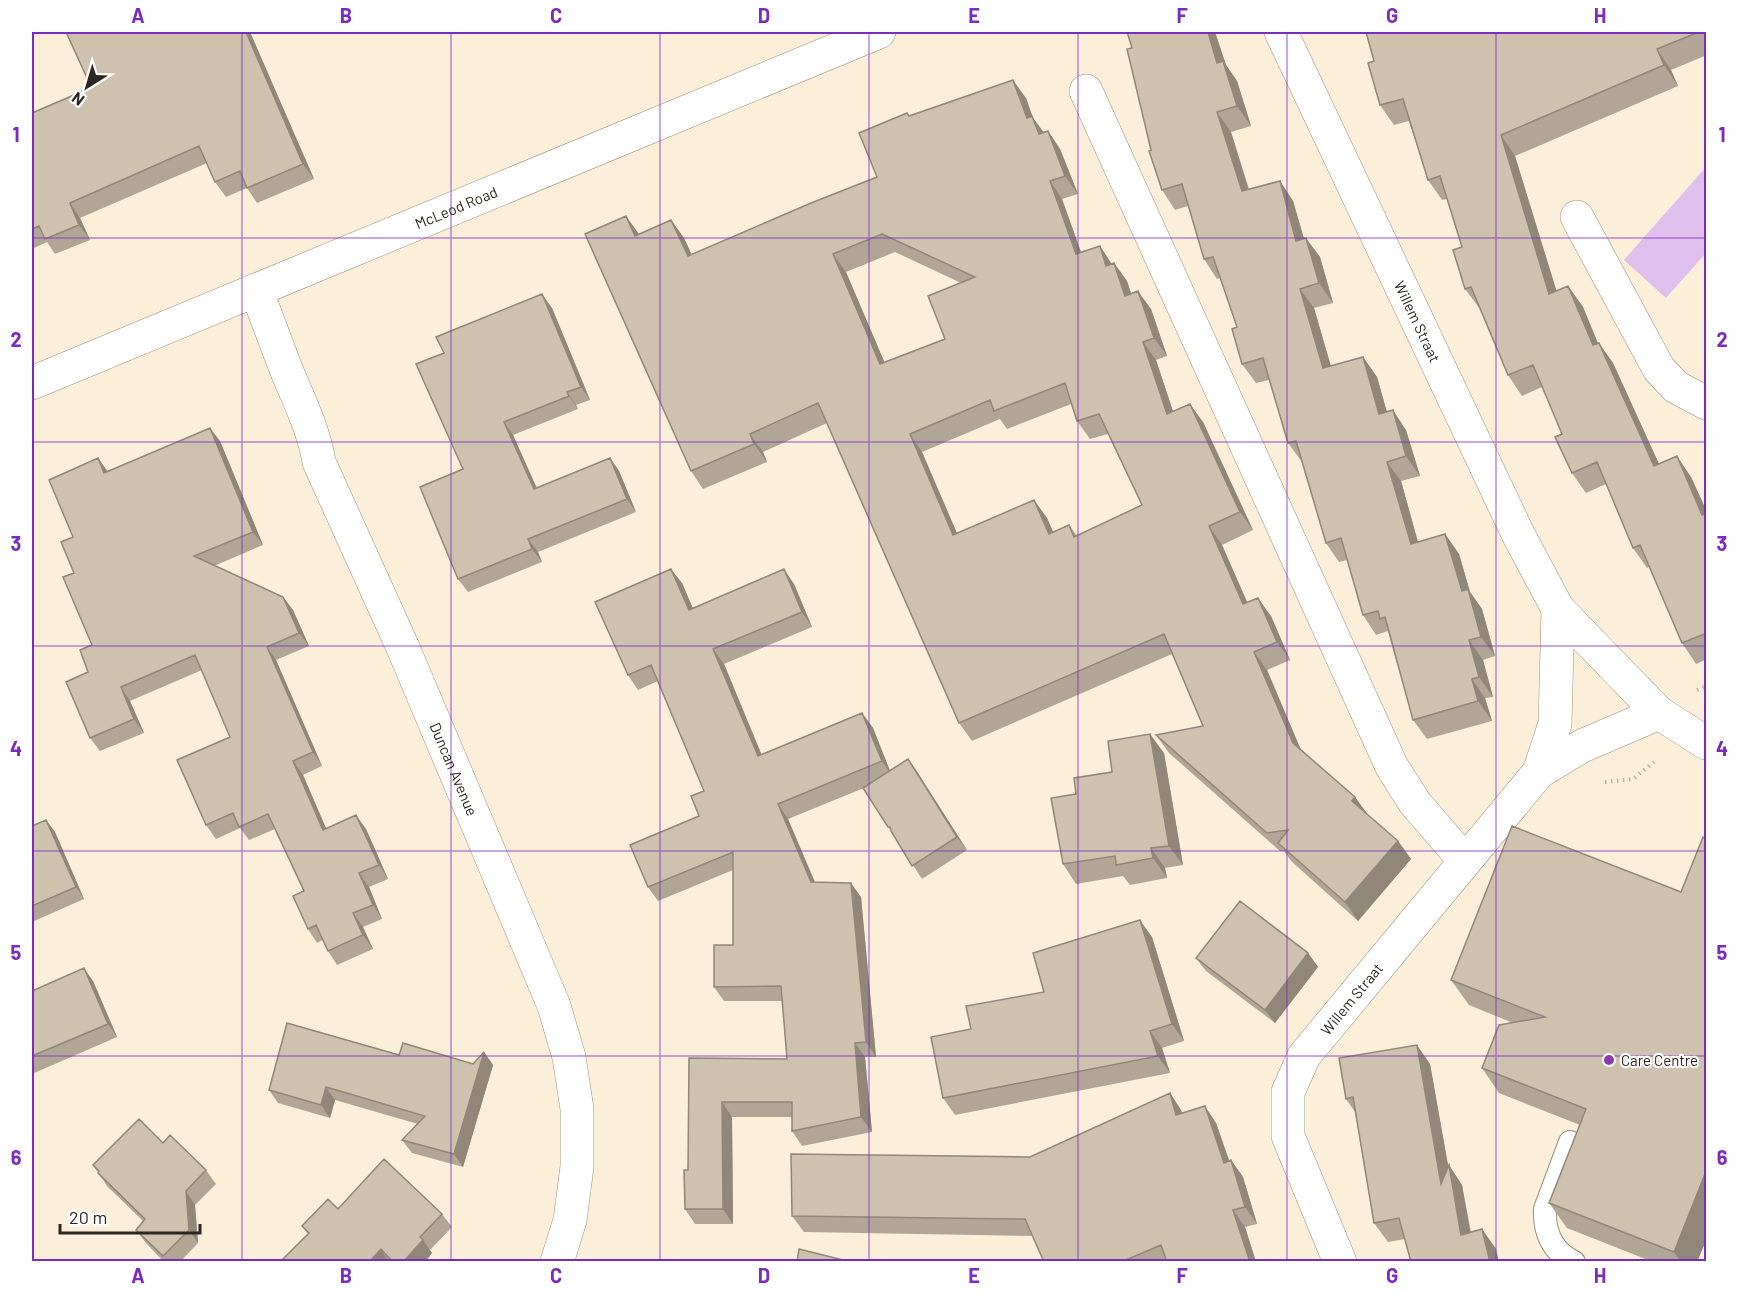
<svg xmlns="http://www.w3.org/2000/svg" width="1738" height="1293" viewBox="0 0 1738 1293" font-family="Barlow,sans-serif">
<style>
.green{fill:#e0bfed}
.lines{fill:none;stroke-linecap:round;stroke-linejoin:round}
.lane-casing{stroke:#9b8f7b;stroke-width:24}
.street-casing{stroke:#9b8f7b;stroke-width:34}
.secondary-casing{stroke:#9b8f7b;stroke-width:34}
.path{stroke:#bcb2a1;stroke-width:4;stroke-dasharray:1.5 4.5;stroke-linecap:butt}
.lane{stroke:#fff;stroke-width:22}
.street{stroke:#fff;stroke-width:33}
.secondary{stroke:#fff;stroke-width:33}
.wall{fill:#b1a695;fill-rule:evenodd}
.shaded-wall{fill:#908779}
.building{fill:#cec1ad;stroke:#908779;stroke-width:1.5;fill-rule:evenodd}
.grid{fill:none;stroke:#7b2cbf;stroke-width:1.5;stroke-opacity:0.55}
.poi-dot{fill:#8d3baa;stroke:#fefefe;stroke-width:2}
.labels{text-anchor:middle;dominant-baseline:central;stroke-width:4.5;stroke-linejoin:round;paint-order:stroke}
.street-label{font-size:15px;fill:#2c271f;stroke:#fefefe}
.poi-label{font-size:15px;fill:#2c271f;stroke:#fefefe;text-anchor:start}
.neatline{fill:none;stroke:#7b2cbf;stroke-width:2}
.grid-label{font-size:20px;text-anchor:middle;font-weight:bold;fill:#7b2cbf}
</style>
<rect width="100%" height="100%" fill="#fcefda"/>
<path class="green" d="M1706,167V253L1666,298L1624,260Z"/>
<g class="lines">
<g class="lane-casing">
<path id="lane" d="M1570,1142L1545,1209C1544,1232 1552,1252 1574,1262"/>
</g>
<g class="street-casing">
<g id="street">
<path id="s1" d="M1281,32L1518,534L1558,609L1659,713L1706,743"/>
<path d="M1086,91L1392,767L1415,803L1465,861"/>
<path d="M1577,217L1659,369L1676,387L1706,403"/>
<path id="s2" d="M256,290C267,318 277,346 288,374C300,402 314,431 319,462L404,650L554,1006L569,1057L577,1109V1167L570,1220L557,1262"/>
<path d="M1539,772L1582,746L1659,713"/>
<path id="s3" d="M1340,1262L1288,1136V1092L1304,1056L1539,772L1555,724L1558,609"/>
</g>
</g>
<g class="secondary-casing">
<g id="secondary">
<path id="s4" d="M32,383L879,32"/>
</g>
</g>
<path class="path" d="M1697,690L1706,686
M1605,782L1633,779L1654,762"/>
<use href="#lane" class="lane"/>
<use href="#street" class="street"/>
<use href="#secondary" class="secondary"/>
</g>
<path class="wall" d="M66,32H250L314,179L257,203L247,188L226,197L215,182L207,163L80,218L90,240L55,254L47,242L32,249V113L90,88L87,78Z
M1127,32H1215L1226,65L1237,81L1251,126L1231,132L1249,189L1280,181L1293,201L1304,238L1320,257L1333,303L1314,308L1331,366L1363,357L1377,377L1387,412L1406,430L1420,476L1401,481L1418,542L1445,534L1459,554L1470,592L1482,609L1495,656L1483,660L1493,697L1485,698L1492,721L1427,739L1413,720L1388,631L1376,635L1363,615L1347,560L1339,562L1326,543L1302,462L1288,443L1269,380L1256,383L1242,364L1237,327L1220,278L1217,279L1204,259L1188,206L1175,210L1162,190L1151,150L1132,48Z
M1366,32H1707V55L1671,70L1678,86L1515,156L1556,291L1568,286L1583,307L1598,343L1613,363L1659,464L1691,477L1707,512V659L1696,664L1682,643L1649,567L1647,568L1633,548L1606,484L1586,493L1572,473L1562,434L1542,387L1522,396L1508,375L1480,309L1465,289L1462,247L1447,199L1442,200L1428,180L1409,121L1394,125L1380,105L1374,61Z
M1026,98L1033,118L1043,132L1048,131L1060,149L1078,194L1062,199L1081,252L1100,246L1112,264L1114,263L1127,281L1131,294L1151,309L1167,356L1156,360L1173,412L1203,422L1253,530L1222,545L1247,603L1271,616L1290,660L1267,670L1301,750L1355,797L1367,814L1398,841L1411,859L1358,921L1291,861L1284,851H1280L1169,753L1156,735L1203,726L1172,654L972,741L959,723L827,423L763,452L767,462L703,489L691,471L639,234L671,220L684,238L692,255L877,177L909,116ZM895,252L961,283L945,339L884,362L846,272ZM1071,404L1077,421L1090,439L1108,434L1142,505L1077,536L1069,525L1053,532L1047,518L1034,500L957,534L922,452L1000,419L1007,429Z
M552,308L590,400L576,405L578,409L513,435L537,488L610,458L619,471L636,512L538,552L542,562L468,592L458,579L463,469Z
M220,441L263,545L214,566L283,597L293,610L309,646L276,660L322,766L303,775L326,829H366L388,879L369,887L382,919L363,927L373,949L337,965L328,951L323,940L317,943L308,929L304,891L275,829L249,840L240,828L216,839L206,825L230,737L202,670L130,701L144,733L100,751L90,738L88,672L92,645L74,573L98,458L107,471Z
M682,583L693,609L794,584L812,627L724,664L762,755L862,713L873,728L890,771L908,759L967,850L922,879L863,788H864L788,819L815,882L861,897L876,1057H865L872,1132L802,1146L792,1131V1117H732L733,1224H695L685,1209L688,1170L689,1058L787,1059L782,1001H724L714,987L733,945V870L658,901L648,887L699,816L704,791L658,681L638,690L628,675Z
M1164,753L1183,865L1165,868L1167,878L1130,885L1123,876L1076,884L1063,864L1076,794L1112,772Z
M46,820L55,832L84,899L32,922V826Z
M1707,839V1238L1697,1262H1653L1567,1228L1549,1203L1580,1125L1499,1093L1482,1068L1513,1023L1469,1005L1451,980L1681,892Z
M1152,937L1184,1041L1162,1048L1170,1073L955,1115L943,1098L971,1029Z
M1308,953L1318,967L1275,1023L1206,971L1196,958Z
M93,981L117,1037L32,1074V991Z
M484,1052L493,1065L463,1167L412,1153L402,1140L418,1124L335,1100L330,1118L278,1103L269,1090L473,1064Z
M1430,1064L1448,1166L1462,1185L1471,1232L1482,1229L1496,1249L1405,1239L1388,1242L1374,1223L1355,1112L1346,1099Z
M1170,1093L1181,1110L1182,1113L1216,1123L1229,1161L1231,1160L1243,1177L1257,1224L1245,1227L1256,1262H1044L1033,1236L804,1232L792,1216L1030,1157Z
M163,1143L206,1170L216,1184L195,1205L198,1243L180,1262H164L146,1243L136,1230L143,1221L107,1186L93,1165Z
M338,1209L442,1214L452,1227L430,1250L432,1253L425,1262H280L308,1234L302,1226Z"/>
<path class="shaded-wall" d="M246,32H250L314,179L303,164Z
M1208,32H1215L1226,65L1237,81L1251,126L1237,106L1217,63Z
M1657,49L1671,70L1678,86L1664,65Z
M1013,80L1026,98L1033,118L1045,134L1052,152L1027,118Z
M1217,112L1231,132L1255,211L1242,191Z
M1048,131L1060,149L1078,194L1065,176Z
M1501,135L1515,156L1564,315L1549,294Z
M1050,181L1062,199L1088,272L1076,254Z
M1280,181L1293,201L1310,260L1296,241Z
M70,203L80,218L90,240L79,225Z
M626,216L639,234L635,236Z
M671,220L684,238L700,274L688,256Z
M1306,238L1320,257L1333,303L1319,283Z
M1100,246L1112,265L1106,266Z
M833,254L846,272L893,382L880,364Z
M1114,263L1127,281L1138,314L1125,296Z
M1568,286L1583,307L1607,366L1593,345Z
M1300,289L1314,308L1337,388L1323,368Z
M1138,291L1151,309L1167,356L1154,338Z
M542,294L552,308L590,400L581,387Z
M1143,342L1156,360L1180,432L1167,414Z
M1599,343L1613,363L1669,486L1654,466Z
M1363,357L1377,377L1393,434L1379,414Z
M567,392L576,405L578,409L569,396Z
M1190,404L1203,422L1253,530L1240,512Z
M1393,410L1406,430L1420,476L1406,456Z
M504,422L513,435L543,503L534,489Z
M210,428L220,441L263,545L253,532Z
M750,434L763,452L767,462L754,444Z
M910,434L922,452L966,554L953,535Z
M1677,456L1691,477L1707,512V521L1702,515Z
M98,458L108,472L104,473Z
M610,458L619,471L636,512L627,499Z
M1387,462L1401,481L1424,564L1411,544Z
M1034,500L1047,518L1062,552L1049,534Z
M1209,526L1222,545L1256,622L1243,604Z
M1445,534L1459,554L1470,592L1482,609L1495,656L1481,637L1462,591Z
M528,539L538,552L542,562L532,549Z
M671,569L682,583L700,625L689,610Z
M784,569L794,584L812,627L802,612Z
M283,597L293,610L309,646L299,633Z
M1258,598L1271,616L1290,660L1277,642Z
M1469,640L1483,660L1493,697L1479,677Z
M267,647L276,660L322,766L313,752Z
M713,649L724,664L768,771L758,756Z
M1254,652L1267,670L1306,762L1293,743Z
M1472,679L1485,698L1492,721L1478,701Z
M121,687L130,701L144,733L134,719Z
M862,713L873,728L892,776L882,761Z
M1150,734L1164,753L1183,865L1169,846Z
M908,759L918,773L967,850L957,837Z
M293,761L303,775L333,844L323,830Z
M1355,797L1368,815L1352,801Z
M778,804L788,819L821,897L811,882Z
M356,815L366,829L388,879L379,865Z
M46,820L55,832L84,899L76,887Z
M1398,841L1411,859L1358,921L1345,902Z
M1151,848L1165,868L1167,878L1153,858Z
M359,873L369,887L382,919L373,905Z
M851,883L861,897L876,1057L866,1042Z
M353,913L363,927L373,949L363,935Z
M1140,920L1152,937L1184,1041L1172,1024Z
M1308,953L1318,967L1275,1023L1265,1010Z
M84,968L93,981L117,1037L108,1024Z
M1150,1031L1162,1048L1170,1073L1158,1056Z
M855,1043L865,1057L872,1132L861,1117Z
M1417,1045L1430,1064L1455,1204L1441,1184Z
M484,1052L493,1065L463,1167L454,1154Z
M326,1087L335,1100L330,1118L321,1105Z
M1170,1093L1181,1110L1188,1132L1176,1115Z
M722,1102L732,1117L733,1224L723,1209Z
M1205,1106L1216,1123L1236,1180L1224,1163Z
M1231,1160L1243,1177L1257,1224L1245,1207Z
M1449,1165L1462,1185L1474,1254L1461,1235Z
M1707,1169V1238L1697,1262H1681L1674,1252Z
M186,1191L195,1205L198,1243L189,1230Z
M1233,1210L1245,1227L1256,1262H1250Z
M1482,1229L1496,1249L1499,1262H1490Z
M423,1240L432,1253L425,1262H403Z
M381,1249L389,1262H369Z"/>
<path class="building" d="M66,32H246L303,164L247,188L240,171L215,182L199,146L70,203L79,225L45,239L39,226L32,229V113L90,88L86,79L87,78Z
M1127,32H1208L1217,63L1223,61L1237,106L1217,112L1242,191L1280,181L1296,241L1306,238L1319,283L1300,289L1323,368L1363,357L1379,414L1393,410L1406,456L1387,462L1411,544L1445,534L1462,591L1468,589L1481,637L1469,640L1479,677L1472,679L1478,701L1413,720L1385,617L1380,619L1378,611L1363,615L1341,538L1326,543L1296,441L1288,443L1263,358L1242,364L1232,329L1237,327L1213,257L1204,259L1182,184L1162,190L1149,151L1151,150L1127,49L1132,48Z
M1366,32H1699L1657,49L1664,65L1501,135L1549,294L1568,286L1593,345L1599,343L1654,466L1677,456L1702,515L1707,513V633L1682,643L1640,545L1633,548L1597,462L1572,473L1555,437L1562,434L1533,365L1508,375L1471,287L1465,289L1453,250L1462,247L1440,176L1428,180L1403,99L1380,105L1368,63L1374,61Z
M1013,80L1027,118L1032,116L1039,134L1048,131L1065,176L1050,181L1076,254L1100,246L1106,266L1114,263L1125,296L1138,291L1154,338L1143,342L1167,414L1190,404L1240,512L1209,526L1243,604L1258,598L1277,642L1254,652L1293,743L1355,797L1352,801L1398,841L1345,902L1278,843L1288,830L1267,833L1156,735L1203,726L1164,634L959,723L818,403L750,434L754,444L691,471L585,234L626,216L635,236L671,220L688,256L811,203L877,177L859,133L907,113L909,116ZM882,234L975,277L928,296L945,339L880,364L833,254ZM1065,383L1077,421L1099,414L1142,505L1074,537L1069,525L1049,534L1034,500L953,535L910,434L990,400L994,411Z
M542,294L581,387L567,392L569,396L504,422L534,489L610,458L627,499L528,539L532,549L458,579L420,487L463,469L416,364L444,353L436,337Z
M210,428L253,532L194,556L283,597L299,633L267,647L313,752L293,761L323,830L356,815L379,865L359,873L373,905L353,913L363,935L328,951L316,925L308,929L293,896L304,891L268,814L239,827L233,813L206,825L177,760L230,737L195,655L121,687L134,719L90,738L66,682L88,672L80,650L92,645L63,577L74,573L61,542L73,537L49,480L98,458L104,473Z
M671,569L689,610L784,569L802,612L713,649L758,756L862,713L882,761L778,804L811,882L851,883L866,1042L855,1043L861,1117L792,1131V1102H722L723,1209H685L684,1170H688L689,1058L787,1059L781,986L714,987V945H733V852L648,887L630,845L699,816L691,796L704,791L651,665L628,675L595,602Z
M1150,734L1169,846L1151,848L1153,858L1116,865L1115,856L1063,864L1051,798L1076,794L1074,778L1112,772L1108,741Z
M908,759L957,837L912,866L891,831L890,827H888L863,788Z
M46,820L76,887L32,906V826Z
M1512,826L1681,892L1703,837L1707,839V1169L1674,1252L1549,1203L1586,1109L1482,1068L1499,1025L1545,1017L1451,980Z
M1240,901L1308,953L1265,1010L1196,958Z
M1140,920L1172,1024L1150,1031L1158,1056L943,1098L931,1037L971,1029L966,1006L1044,992L1033,953Z
M84,968L108,1024L32,1056V991Z
M287,1023L399,1055L403,1043L473,1064L484,1052L454,1154L402,1140L425,1116L326,1087L321,1105L269,1090Z
M1417,1045L1441,1184L1449,1165L1461,1235L1482,1229L1490,1262H1411L1399,1218L1374,1223L1353,1097L1346,1099L1339,1058Z
M1170,1093L1176,1115L1205,1106L1224,1163L1231,1160L1245,1207L1233,1210L1250,1262H1167L1161,1245L1121,1262H1044L1025,1219L792,1216L791,1154L1030,1157Z
M139,1119L163,1143L170,1135L206,1170L186,1191L189,1230L163,1256L136,1230L145,1219L98,1173L99,1171L93,1165Z
M384,1159L442,1214L420,1237L423,1240L403,1262H393L381,1249L369,1262H280L309,1233L302,1226L328,1199L338,1209Z
M799,1249L851,1262H797Z"/>
<path class="grid" d="M242,32V1262M451,32V1262M660,32V1262M869,32V1262M1078,32V1262M1287,32V1262M1496,32V1262M32,238H1706M32,442H1706M32,646H1706M32,851H1706M32,1056H1706"/>
<circle class="poi-dot" cx="1609" cy="1060" r="6"/>
<g class="labels">
<g class="street-label">
<text stroke="none"><textPath href="#s4" startOffset="459">McLeod Road</textPath></text>
<text stroke="none"><textPath href="#s1" startOffset="320">Willem Straat</textPath></text>
<text stroke="none"><textPath href="#s2" startOffset="519">Duncan Avenue</textPath></text>
<text stroke="none"><textPath href="#s3" startOffset="294">Willem Straat</textPath></text>
</g>
<g class="poi-label">
<text x="1621" y="1060">Care Centre</text>
</g>
</g>
<rect width="1738" height="1293" fill="none" stroke="#fefefe" stroke-width="66"/>
<g transform="translate(87 87) rotate(217)" stroke="#fefefe" stroke-width="4.5" paint-order="stroke">
<path d="M0-4.5L10 22L0 15L-10 22Z" fill="#2c271f"/>
<text y="-9" font-size="16" font-weight="bold" text-anchor="middle" fill="#2c271f">N</text>
</g>
<path d="M60 1224v9h140v-9" fill="none" stroke="#2c271f" stroke-width="3"/>
<text x="69" y="1224" font-size="18" fill="#2c271f" stroke="#fefefe" stroke-width="4.5" paint-order="stroke">20 m</text>
<rect x="33" y="33" width="1672" height="1227" class="neatline"/>
<g class="grid-label">
<text x="138" y="23">A</text>
<text x="346" y="23">B</text>
<text x="556" y="23">C</text>
<text x="764" y="23">D</text>
<text x="974" y="23">E</text>
<text x="1182" y="23">F</text>
<text x="1392" y="23">G</text>
<text x="1600" y="23">H</text>
<text x="16" y="142">1</text>
<text x="1722" y="142">1</text>
<text x="16" y="347">2</text>
<text x="1722" y="347">2</text>
<text x="16" y="551">3</text>
<text x="1722" y="551">3</text>
<text x="16" y="756">4</text>
<text x="1722" y="756">4</text>
<text x="16" y="960">5</text>
<text x="1722" y="960">5</text>
<text x="16" y="1165">6</text>
<text x="1722" y="1165">6</text>
<text x="138" y="1283">A</text>
<text x="346" y="1283">B</text>
<text x="556" y="1283">C</text>
<text x="764" y="1283">D</text>
<text x="974" y="1283">E</text>
<text x="1182" y="1283">F</text>
<text x="1392" y="1283">G</text>
<text x="1600" y="1283">H</text>
</g>
</svg>
